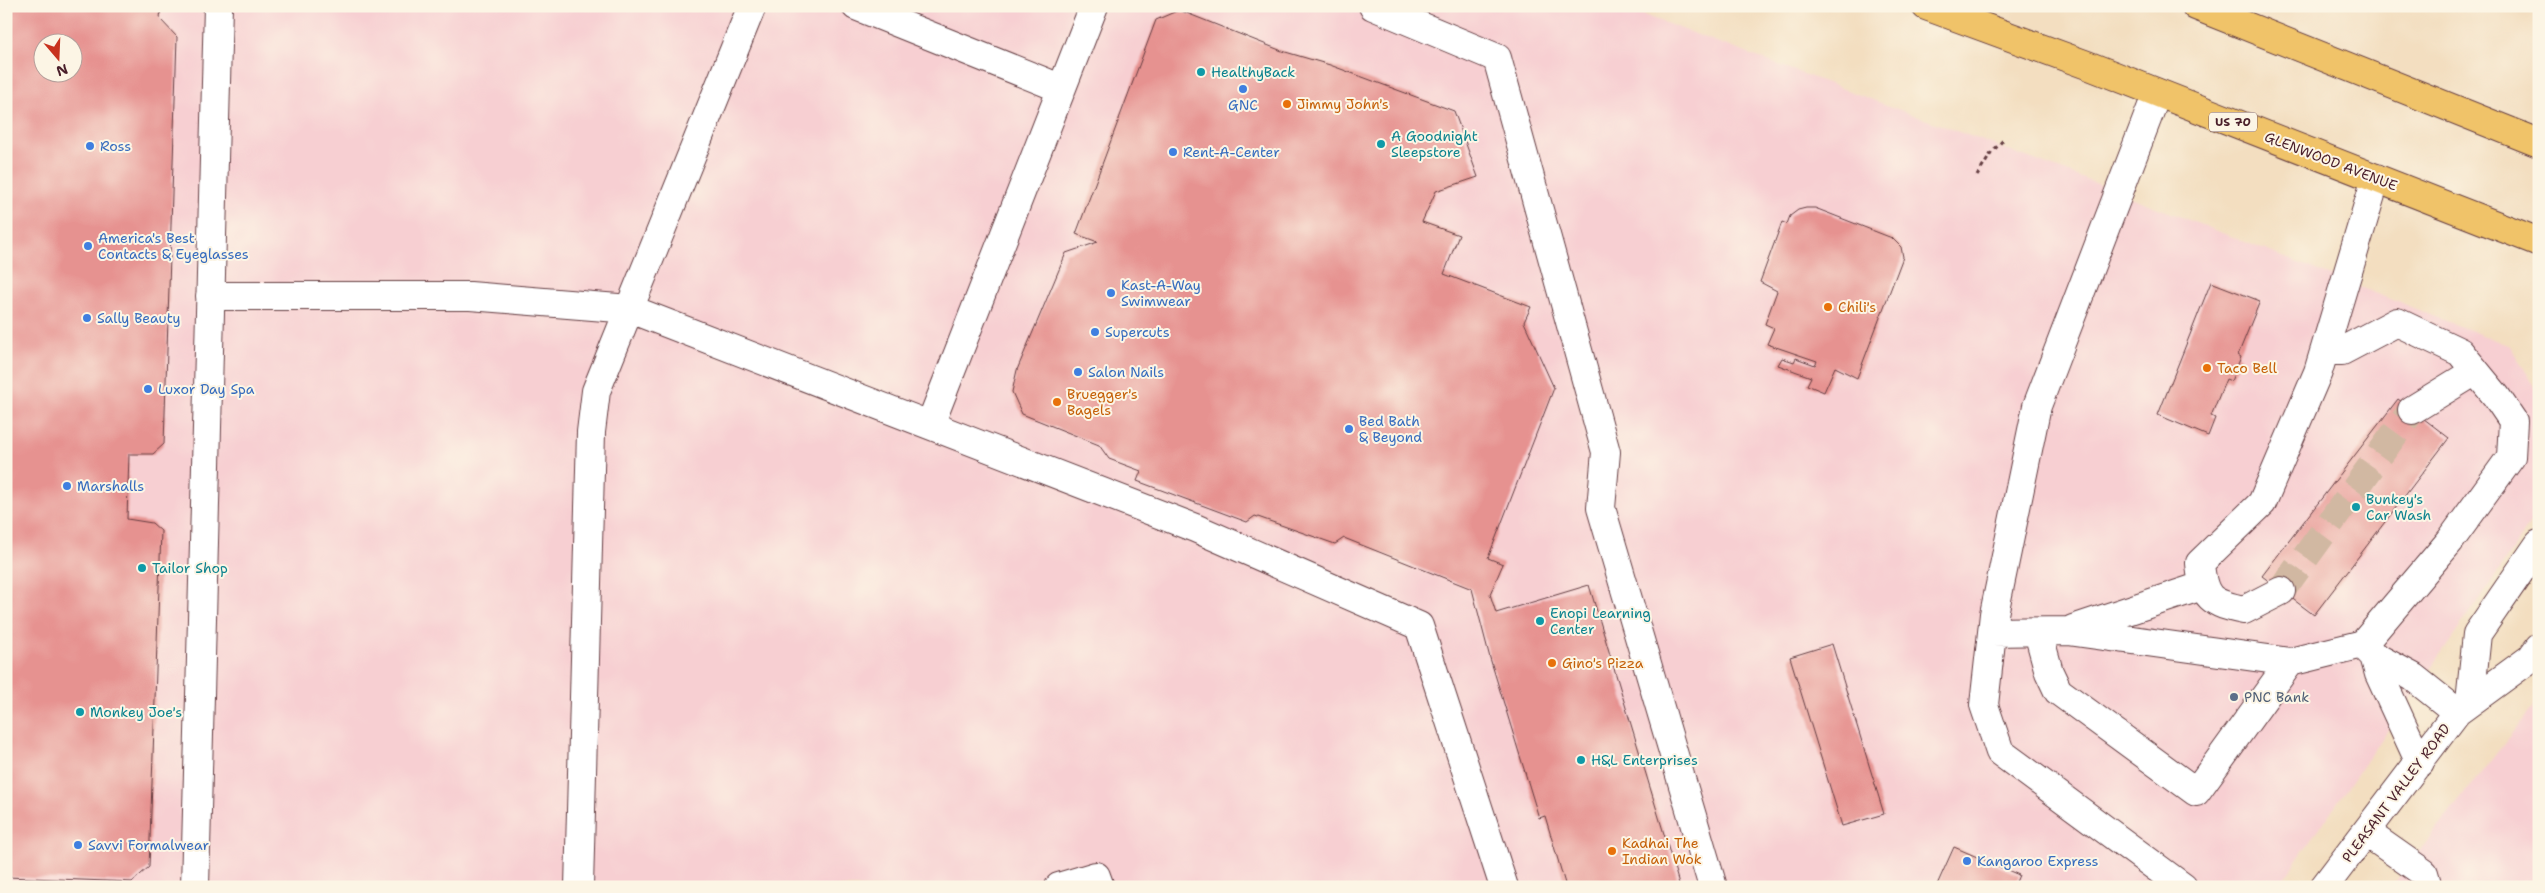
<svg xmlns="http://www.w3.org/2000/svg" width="2545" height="893" viewBox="0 0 2545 893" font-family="'Shantell Sans',sans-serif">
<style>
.built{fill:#f7cfd2;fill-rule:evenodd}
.building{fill:#e69290;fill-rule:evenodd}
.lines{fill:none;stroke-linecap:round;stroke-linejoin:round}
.minor-tunnel{stroke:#d1b8a2;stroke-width:28;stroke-dasharray:28 14;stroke-linecap:butt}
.minor-casing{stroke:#633c41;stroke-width:30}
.highway-casing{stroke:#633c41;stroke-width:30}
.path{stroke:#633c41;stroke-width:3;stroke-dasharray:4 4;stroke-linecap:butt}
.minor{stroke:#fff;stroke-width:28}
.highway{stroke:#f0c369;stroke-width:28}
.culture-dot{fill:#0f9aa8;stroke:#fcf5e5;stroke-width:2}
.shop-dot{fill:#3f7fe0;stroke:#fcf5e5;stroke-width:2}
.food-dot{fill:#e8710a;stroke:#fcf5e5;stroke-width:2}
.service-dot{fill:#5c6f8a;stroke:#fcf5e5;stroke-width:2}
.labels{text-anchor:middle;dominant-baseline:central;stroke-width:4;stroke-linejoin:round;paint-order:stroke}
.shield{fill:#fcf5e5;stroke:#7f5f63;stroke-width:1}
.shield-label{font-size:12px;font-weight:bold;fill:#4a1f2b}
.culture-label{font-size:14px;fill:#0d838f;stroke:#fcf5e5;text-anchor:start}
.food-label{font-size:14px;fill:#c56008;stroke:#fcf5e5;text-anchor:start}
.shop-label{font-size:14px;fill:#366cbe;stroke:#fcf5e5;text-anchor:start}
.street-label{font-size:14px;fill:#4a1f2b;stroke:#fcf5e5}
.service-label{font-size:14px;fill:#4e5e75;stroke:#fcf5e5;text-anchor:start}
</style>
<rect width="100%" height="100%" fill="#fcf5e5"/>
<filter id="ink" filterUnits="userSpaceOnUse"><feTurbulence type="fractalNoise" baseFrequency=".02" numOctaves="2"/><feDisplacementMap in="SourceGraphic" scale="10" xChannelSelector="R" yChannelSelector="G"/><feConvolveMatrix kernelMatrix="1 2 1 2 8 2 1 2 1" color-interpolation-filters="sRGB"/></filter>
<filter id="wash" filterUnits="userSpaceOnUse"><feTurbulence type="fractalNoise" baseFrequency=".0096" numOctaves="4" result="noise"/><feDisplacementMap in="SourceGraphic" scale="20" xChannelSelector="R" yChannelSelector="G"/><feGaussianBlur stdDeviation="1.12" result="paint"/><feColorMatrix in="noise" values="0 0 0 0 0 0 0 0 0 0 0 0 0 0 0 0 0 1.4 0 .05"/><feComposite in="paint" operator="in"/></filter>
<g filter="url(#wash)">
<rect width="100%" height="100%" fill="#f3dec0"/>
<path class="built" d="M6,6H1620L2064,171L2510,346L2539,393V510L2479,600L2278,887H6ZM42,42H72V72H42Z
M2539,700V887H2391L2469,788Z"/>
<g id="blocks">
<path class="building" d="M6,6H161L160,19L177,37L164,444L153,454H129L127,519L152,523L161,531L149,867L132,882L6,877ZM42,42H72V72H42Z
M1179,10L1282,51L1330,65L1454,111L1478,177L1436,191L1422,222L1459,235L1444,274L1531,307L1524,322L1554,388L1488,558L1503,564L1490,594L1496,613L1589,585L1680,887H1566L1545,816L1539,818L1490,658L1472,589L1344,538L1335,544L1255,516L1247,522L1137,481L1141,471L1109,459L1099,445L1022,414L1012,392L1017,370L1066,253L1098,242L1076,234L1156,20Z
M1806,208H1815L1892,238L1901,247L1903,257L1857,378L1835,367L1824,392L1807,385L1811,377L1778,365L1782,358L1794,362L1796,358L1815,365L1817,361L1767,344L1774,328L1765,324L1777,291L1760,282L1782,222L1787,224L1790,216L1798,210Z
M2211,282L2260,301L2238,355L2241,357L2231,381L2226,379L2211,416L2215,418L2208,436L2158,415Z
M2398,399L2449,438L2314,615L2262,576Z
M1832,644L1884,814L1842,826L1790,657Z
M1954,847L2019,875L2014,887H1936Z"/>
</g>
</g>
<g filter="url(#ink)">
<use href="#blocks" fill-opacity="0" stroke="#633c41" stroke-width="1"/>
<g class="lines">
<path class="minor-tunnel" d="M2281,591L2412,410"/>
<g class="minor-casing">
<path id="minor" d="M856,6L1060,88
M1373,6L1497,58L1606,452L1601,508L1713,887
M2157,93L2037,406L1994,614L1984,705L2000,752L2183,887
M210,296H470L630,309L1195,528L1419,626L1504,887
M2412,410L2474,372
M930,425L1094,6
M2281,591L2244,610C2211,603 2203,599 2200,563L2262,503L2318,372L2376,178
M2073,629L2202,586
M1992,632L2068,631L2290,662L2363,644L2450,541L2511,457L2513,421L2496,396L2460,352L2397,322L2342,351H2325
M2038,632L2049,672L2058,691L2196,792L2290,662
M2367,649L2374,656L2413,677L2457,712
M2374,656L2379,674L2420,763
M2470,702L2477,634L2539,544
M2367,833L2424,873L2428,887
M195,887L218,6
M579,887L591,432L596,391L752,6
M1059,887L1096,876L1100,887
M2324,887L2457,712L2531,658L2539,647"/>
</g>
<g class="highway-casing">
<path id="highway" d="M1926,6L2087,65L2539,242
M2196,6L2539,143"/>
</g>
<path class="path" d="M1977,176L1992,152L2005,138"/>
<use href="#minor" class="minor"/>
<use href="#highway" class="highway"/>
</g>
</g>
<g class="culture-dot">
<circle cx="1201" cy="72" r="5"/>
<circle cx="1381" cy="144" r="5"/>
<circle cx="2356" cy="507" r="5"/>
<circle cx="142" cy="568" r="5"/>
<circle cx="1540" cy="621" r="5"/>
<circle cx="80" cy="712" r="5"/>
<circle cx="1581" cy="760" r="5"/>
</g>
<g class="shop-dot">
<circle cx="1243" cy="89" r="5"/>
<circle cx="90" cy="146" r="5"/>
<circle cx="1173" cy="152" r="5"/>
<circle cx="88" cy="246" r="5"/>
<circle cx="1111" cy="293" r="5"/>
<circle cx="87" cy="318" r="5"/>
<circle cx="1095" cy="332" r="5"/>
<circle cx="1078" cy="372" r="5"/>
<circle cx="148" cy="389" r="5"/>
<circle cx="1349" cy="429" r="5"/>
<circle cx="67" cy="486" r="5"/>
<circle cx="78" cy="845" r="5"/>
<circle cx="1967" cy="861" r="5"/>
</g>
<g class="food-dot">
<circle cx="1287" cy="104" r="5"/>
<circle cx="1828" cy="307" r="5"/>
<circle cx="2207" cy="368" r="5"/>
<circle cx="1057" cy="402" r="5"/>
<circle cx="1552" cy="663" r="5"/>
<circle cx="1612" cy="851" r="5"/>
</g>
<circle class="service-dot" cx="2234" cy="697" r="5"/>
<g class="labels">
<rect class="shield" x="2209" y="112.5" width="48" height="19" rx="4"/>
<g class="shield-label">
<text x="2233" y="122">US 70</text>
</g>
<g class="culture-label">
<text x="1211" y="72">HealthyBack</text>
<text x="1391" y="136">A Goodnight<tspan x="1391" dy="16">Sleepstore</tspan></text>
<text x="2366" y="499">Bunkey's<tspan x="2366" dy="16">Car Wash</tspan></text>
<text x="152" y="568">Tailor Shop</text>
<text x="1550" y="613">Enopi Learning<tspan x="1550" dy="16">Center</tspan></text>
<text x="90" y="712">Monkey Joe's</text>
<text x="1591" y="760">H&amp;L Enterprises</text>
</g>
<g class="food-label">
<text x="1297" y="104">Jimmy John's</text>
<text x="1838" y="307">Chili's</text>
<text x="2217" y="368">Taco Bell</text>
<text x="1067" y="394">Bruegger's<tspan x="1067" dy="16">Bagels</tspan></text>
<text x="1562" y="663">Gino's Pizza</text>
<text x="1622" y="843">Kadhai The<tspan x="1622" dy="16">Indian Wok</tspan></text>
</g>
<g class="shop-label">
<text x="1243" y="105" text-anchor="middle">GNC</text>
<text x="100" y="146">Ross</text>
<text x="1183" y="152">Rent-A-Center</text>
<text x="98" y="238">America's Best<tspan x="98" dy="16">Contacts &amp; Eyeglasses</tspan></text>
<text x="1121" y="285">Kast-A-Way<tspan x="1121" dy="16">Swimwear</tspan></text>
<text x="97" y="318">Sally Beauty</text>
<text x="1105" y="332">Supercuts</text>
<text x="1088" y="372">Salon Nails</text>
<text x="158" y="389">Luxor Day Spa</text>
<text x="1359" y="421">Bed Bath<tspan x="1359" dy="16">&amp; Beyond</tspan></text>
<text x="77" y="486">Marshalls</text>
<text x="88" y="845">Savvi Formalwear</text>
<text x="1977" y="861">Kangaroo Express</text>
</g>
<g class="street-label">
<text transform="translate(2331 161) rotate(21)">GLENWOOD AVENUE</text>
<text transform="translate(2396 793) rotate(-53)">PLEASANT VALLEY ROAD</text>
</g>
<g class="service-label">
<text x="2244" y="697">PNC Bank</text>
</g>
</g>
<rect width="2545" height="893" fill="none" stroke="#fcf5e5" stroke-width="25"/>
<g transform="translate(58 58) rotate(161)"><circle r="24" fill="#fcf5e5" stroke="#b59f9b"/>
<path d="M0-4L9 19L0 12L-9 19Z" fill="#c8321e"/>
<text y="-8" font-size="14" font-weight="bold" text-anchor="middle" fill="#4a1f2b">N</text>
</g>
</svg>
